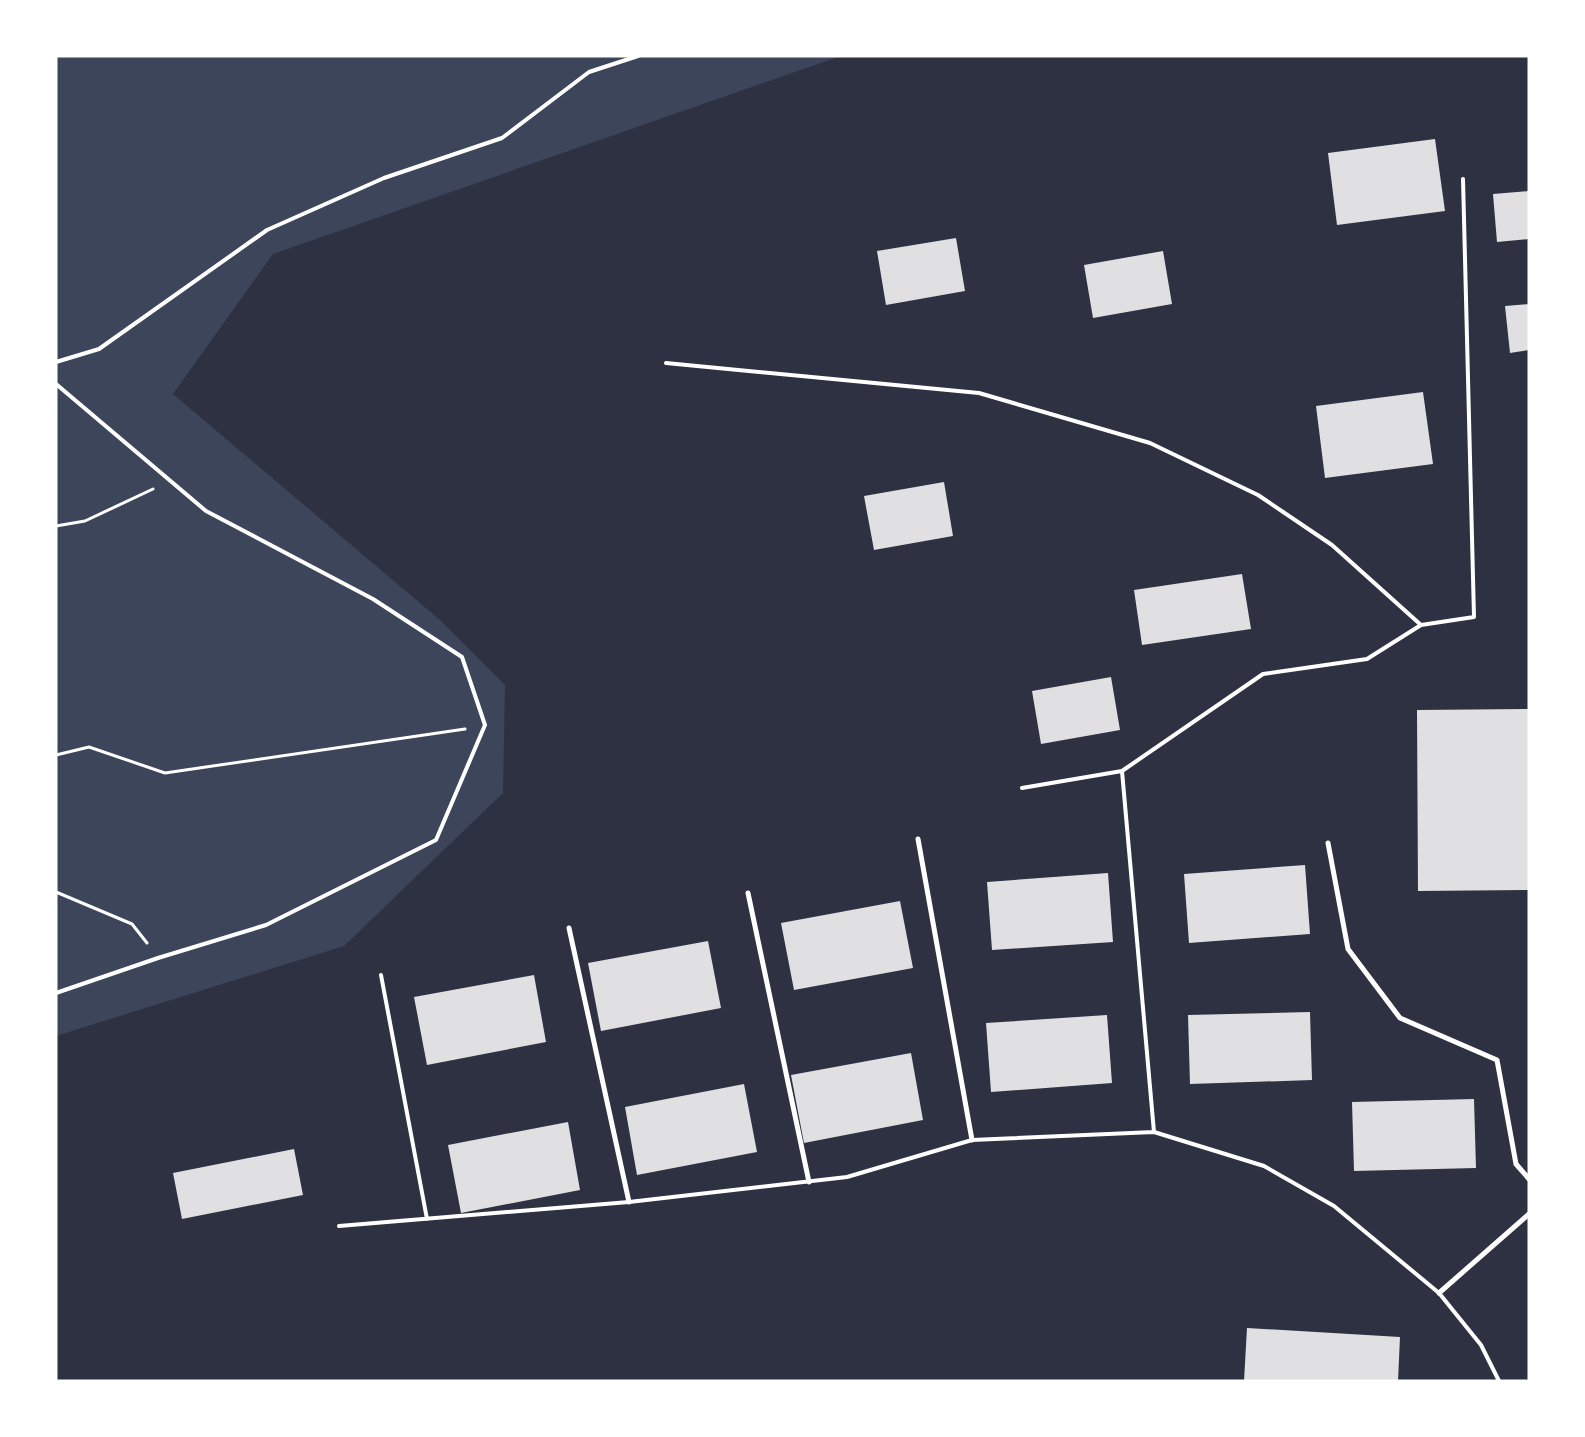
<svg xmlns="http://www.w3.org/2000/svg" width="1585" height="1437" viewBox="0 0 1585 1437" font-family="'Sofia Sans Condensed',sans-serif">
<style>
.green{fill:#3c4559}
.building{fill:#e0e0e3}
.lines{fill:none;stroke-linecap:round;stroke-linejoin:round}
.path{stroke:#fff;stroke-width:3}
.service{stroke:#fff;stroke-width:4}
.minor{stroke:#fff;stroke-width:5}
</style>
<rect width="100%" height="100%" fill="#2d3142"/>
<path class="green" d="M56,56H841L273,254L173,394L440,620L505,685L503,793L344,946L56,1036Z"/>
<path class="building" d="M1435,139L1445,211L1337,225L1328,153Z
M1529,191V239L1497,242L1493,194Z
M956,238L965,291L886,305L877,251Z
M1163,251L1172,304L1093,318L1084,265Z
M1529,304V350L1510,353L1505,306Z
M1423,392L1433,464L1325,478L1316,406Z
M944,482L953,536L874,550L864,496Z
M1242,574L1251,629L1142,645L1134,590Z
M1111,677L1120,730L1041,744L1032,691Z
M1529,709V890L1418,891L1417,710Z
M1305,865L1310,934L1189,943L1184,874Z
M1108,873L1113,942L992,950L987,882Z
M900,901L913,968L794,990L781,923Z
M708,941L721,1008L601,1031L588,963Z
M534,975L546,1042L427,1065L414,997Z
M1310,1012L1312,1080L1190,1084L1188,1015Z
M1107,1015L1112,1083L991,1092L986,1023Z
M911,1053L923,1120L804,1143L791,1075Z
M744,1084L757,1152L637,1175L625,1107Z
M1474,1099L1476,1168L1354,1171L1352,1102Z
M568,1122L580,1190L461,1213L448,1145Z
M294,1149L303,1195L182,1219L173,1173Z
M1247,1328L1400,1337L1398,1381H1244Z"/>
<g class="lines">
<path class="path" d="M56,526L85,521L153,489
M56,755L89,747L165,773L465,729
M56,892L132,924L147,943"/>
<path class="service" d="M56,362L99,349L267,230L384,178L502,138L589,72L638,56
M666,363L979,393L1150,443L1258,495L1332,545L1421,625L1474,617L1463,179
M56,384L206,511L373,599L462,657L485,725L436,840L266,925L158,958L56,993
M1122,771L1154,1132
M1022,788L1122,771L1263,674L1367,659L1421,625
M381,975L427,1219
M339,1226L629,1202L847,1177L972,1140L1154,1132L1264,1166L1334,1206L1439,1293L1481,1345L1499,1381"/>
<path class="minor" d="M918,839L972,1140
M1328,843L1348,949L1400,1018L1497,1060L1516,1164L1529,1179
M748,893L809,1182
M569,928L629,1202
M1439,1293L1529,1214"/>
</g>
<rect width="1585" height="1437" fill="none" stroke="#ffffff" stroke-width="115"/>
</svg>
